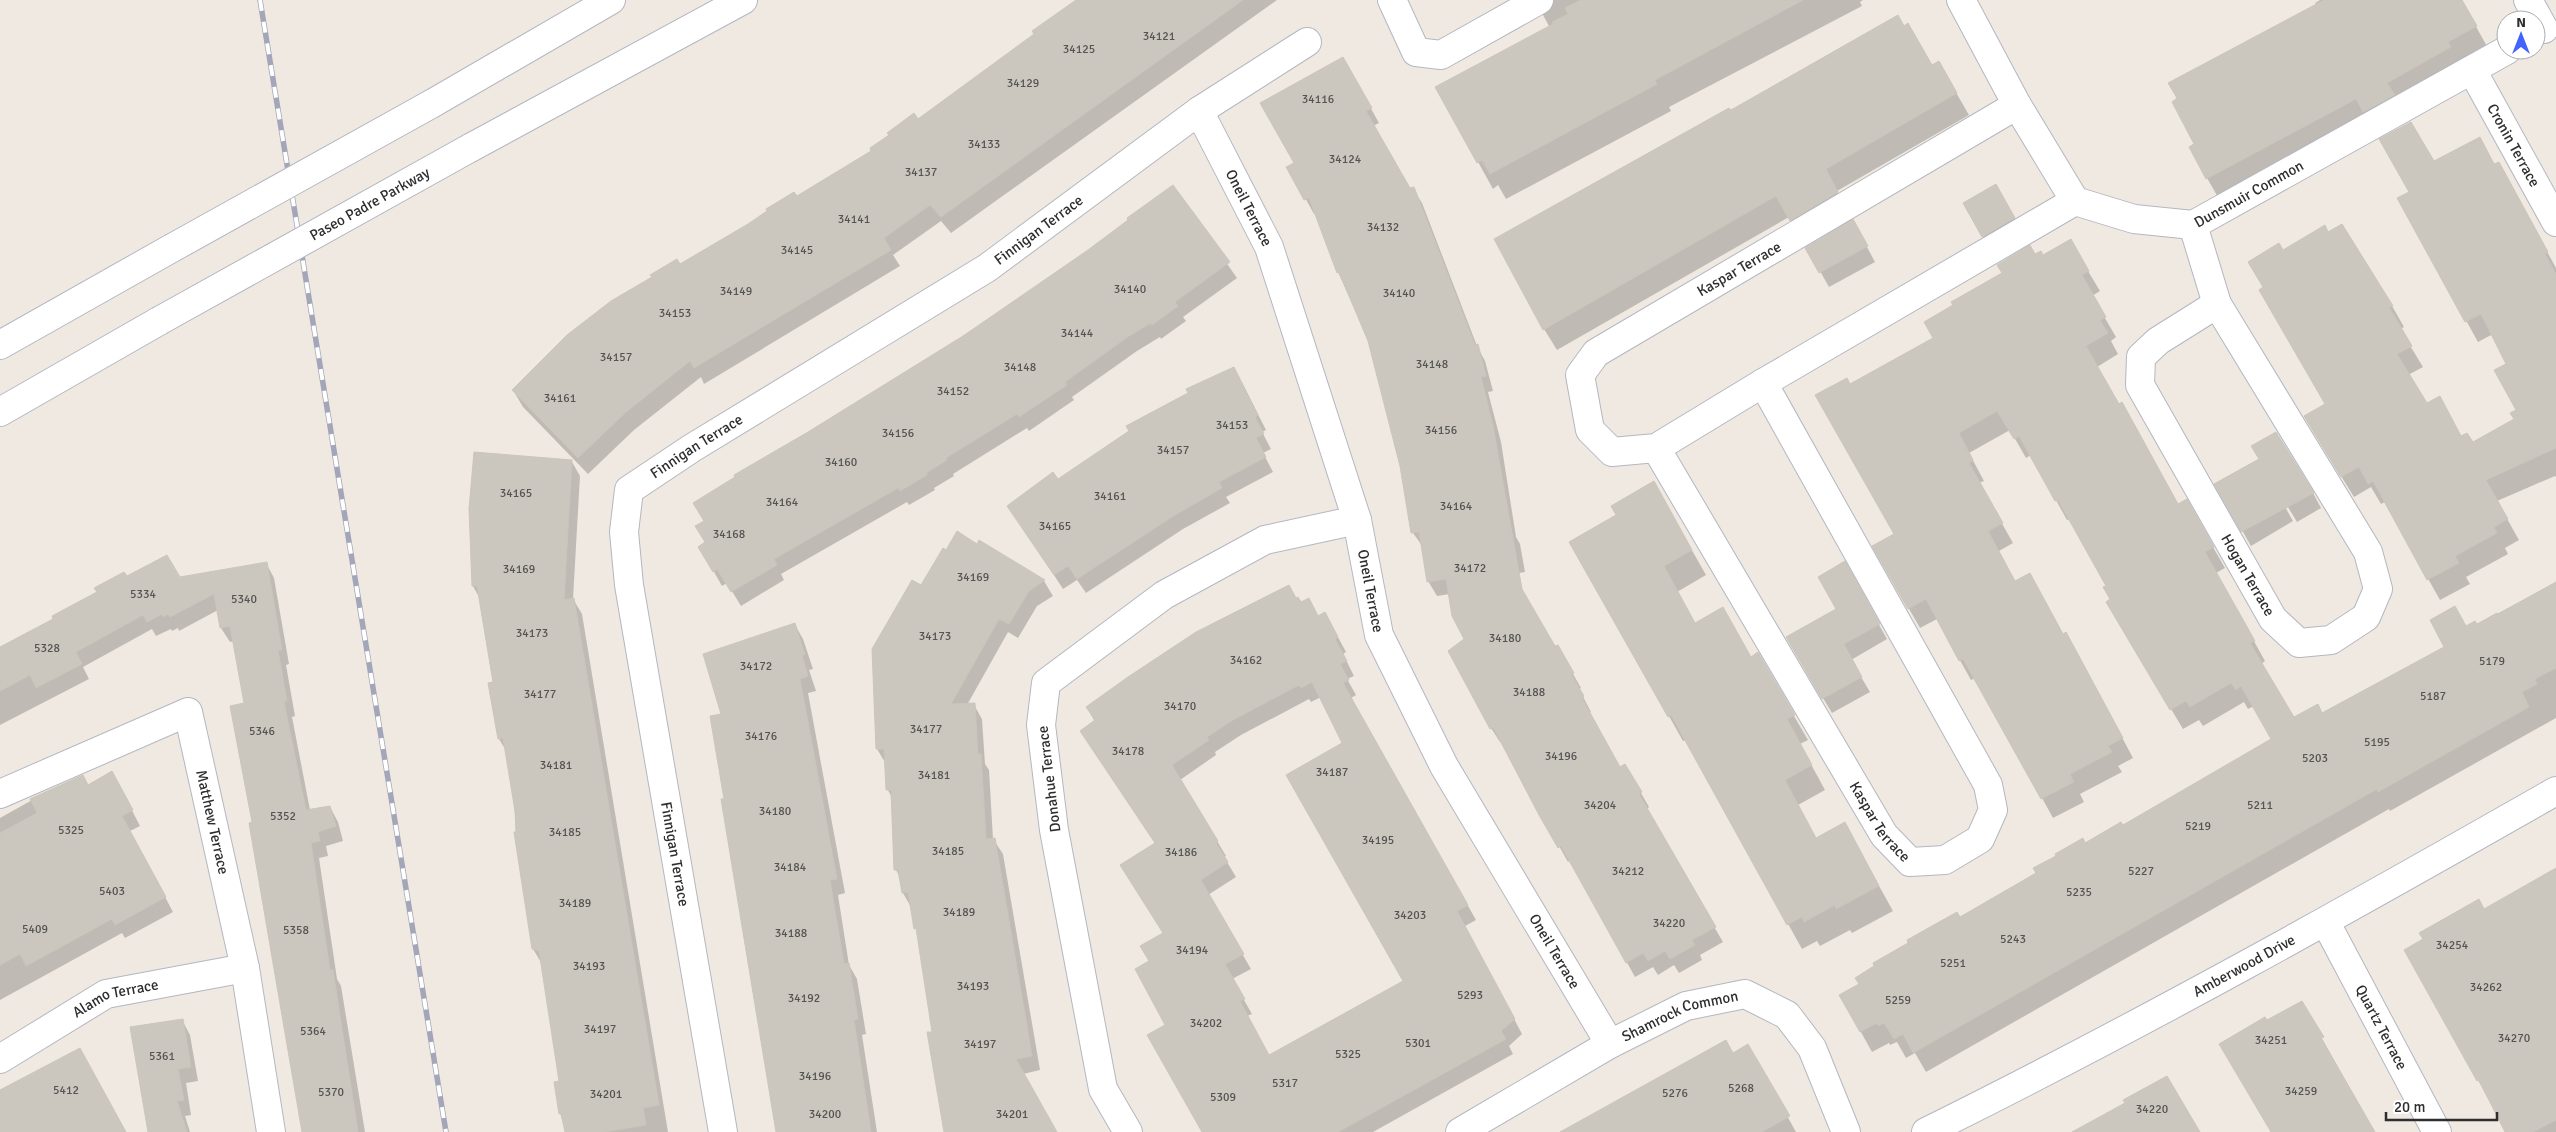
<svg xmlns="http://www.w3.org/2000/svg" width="2556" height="1132" viewBox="0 0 2556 1132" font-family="Signika,sans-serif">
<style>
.shadow{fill:#0003;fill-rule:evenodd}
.building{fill:#cbc7bf;stroke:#cbc5ba;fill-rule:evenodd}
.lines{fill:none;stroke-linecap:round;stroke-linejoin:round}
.minor-casing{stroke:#b4b7c1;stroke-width:30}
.secondary-casing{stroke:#b4b7c1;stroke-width:30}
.minor{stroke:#fff;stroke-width:28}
.secondary{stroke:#fff;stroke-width:28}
.rail-casing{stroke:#a3a6b8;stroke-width:5.5}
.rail{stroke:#fff;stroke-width:4;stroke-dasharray:11;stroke-linecap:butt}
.secondary-bridge-casing{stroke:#b4b7c1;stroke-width:30;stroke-linecap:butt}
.secondary-bridge{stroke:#fff;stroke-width:28}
.labels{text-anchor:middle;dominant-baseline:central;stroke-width:4.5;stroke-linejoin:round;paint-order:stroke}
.number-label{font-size:12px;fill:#555452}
.street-label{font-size:15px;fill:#2e2e2e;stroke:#fff}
</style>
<rect width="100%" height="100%" fill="#efe9e1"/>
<path class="shadow" d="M1078,0H1277L951,233L941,221L893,255L900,266L704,384L701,377L634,430L588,474L523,407L513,390L679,266L873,151L1036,35Z
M1535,0H1863L1860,2L1862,6L1669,107L1671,111L1506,199L1498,185L1493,189L1437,88L1550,28Z
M2320,0H2461L2488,48L2219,199L2207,178L2317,5L2315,3Z
M1343,58L1379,123L1373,126L1410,190L1413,189L1422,203L1477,346L1485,361L1493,391L1488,392L1501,442L1516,537L1520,544L1525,572L1512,574L1554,648L1557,646L1581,688L1579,689L1591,712L1589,713L1620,768L1625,765L1649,807L1646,810L1723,942L1700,955L1702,960L1679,973L1674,965L1658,975L1653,967L1635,977L1570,860L1568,862L1501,742H1500L1491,728L1466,639L1450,594L1437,596L1428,581L1423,547L1413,533L1402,466L1369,341L1338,272L1316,213L1314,214L1288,167L1295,163Z
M1939,63L1969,115L1837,191L1850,214L1803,241L1789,217L1557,350L1544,329L1730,112L1932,66Z
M2434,163L2494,166L2510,184L2556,268V477L2555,476L2497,501L2519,540L2505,548L2508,554L2466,577L2470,584L2440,600L2385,502L2381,504L2371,487L2354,497L2317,437L2326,405L2265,288L2283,251L2328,234L2392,306L2404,327L2400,329L2423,367L2408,375L2427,405L2461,437L2472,444L2515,420L2518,411L2508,365L2493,334L2478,342L2399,199L2411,192Z
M1996,186L2018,225L1987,243L1965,203Z
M1173,187L1237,278L1183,317L1186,321L1161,339L1160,337L1137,351L1072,397L1074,400L1029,431L1027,428L953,474L954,476L934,488L935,490L909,505L907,502L781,574L784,580L741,606L727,583L722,586L700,547L707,543L705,521L808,433L964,337L1089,251Z
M1853,221L1875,262L1829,287L1807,248Z
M2070,241L2100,291L2092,296L2116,337L2111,341L2118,354L2097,367L2178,505L2186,500L2225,568L2216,573L2265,661L2261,664L2294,719L2322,714L2446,647L2466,628L2476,625L2556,583V718L2390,811L2389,809L1926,1072L1915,1053L1906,1058L1897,1042L1890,1045L1889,1043L1872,1052L1841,996L1960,919L2085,844L2123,827L2273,740L2254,706L2248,709L2244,702L2203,726L2199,720L2183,729L2119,622L2107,586L2070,519L2067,520L2031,455L2026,458L2010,430L1969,453L1984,481L1979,483L2013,543L1999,551L2015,582L2077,653L2133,758L2118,766L2122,772L2080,794L2084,802L2053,818L1976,678L1971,680L1937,619L1920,628L1874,547L1895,535L1850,386L1935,338L2034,255L2043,257Z
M1242,383L1266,430L1262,432L1271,449L1263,453L1273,472L1226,497L1230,503L1183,529L1086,593L1077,580L1063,589L1009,506Z
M572,462L580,476L573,599L582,614L668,1132H566L560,1113V1082L542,964L533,949L507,752L499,739L494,683L480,599L473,586L471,509Z
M2216,484L2313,493L2321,508L2297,522L2285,502L2283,503L2293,521L2251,546Z
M1668,508L1706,575L1677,592L1695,625L1751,658L1758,654L1808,740L1800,744L1825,790L1798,805L1816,839L1858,848L1893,911L1852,933L1850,930L1820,946L1817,941L1802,949L1686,740L1683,741L1571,542Z
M979,542L1044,581L1053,596L1037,606L1018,638L1008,632L967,705H974L982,719L985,764L989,770L993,839L1003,854L1040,1070L1023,1074L1056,1132H952L933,1033L918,934L911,907L903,893L901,879L896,870L892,798L888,790L886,764L877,749L874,649L946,552L977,545Z
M266,563L274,578L289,664L286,665L295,716L292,717L310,810L330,807L338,822L343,841L326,846L328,856L319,858L337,979L341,986L365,1132H303L253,823L246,704L234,641L230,642L221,628L218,610L179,631L178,628L172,631L171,629L156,636L152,629L83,667L89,679L0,725V649L126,578L179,579Z
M1844,563L1887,639L1851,660L1870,692L1832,713L1787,638L1838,610Z
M1296,599L1333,628L1346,652L1343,654L1354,676L1347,679L1356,695L1351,698L1476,920L1465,926L1522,1034L1509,1046L1513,1054L1373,1132H1203L1167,1026L1150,961L1164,934L1156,844L1081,731L1095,722L1087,707ZM1321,697L1344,743L1405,982L1269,1057L1247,1016L1252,1014L1232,979L1251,969L1208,895L1236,877L1224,857L1226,856L1180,780L1216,755L1215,752L1241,735L1309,699L1311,702Z
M795,625L803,639L813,669L809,670L816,691L808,693L845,893L838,895L849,965L857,979L866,1034L862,1035L877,1132H777L725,800L723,715Z
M88,786L120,787L140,826L130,831L173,912L125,938L122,933L0,1000V818L50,790Z
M2556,871V1132H2506L2478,1080L2484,911Z
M2310,1017L2374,1132H2272L2266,1022Z
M182,1020L190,1035L198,1081L186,1083L191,1115L185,1116L190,1132H149Z
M1748,1046L1796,1132H1564L1733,1054Z"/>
<path class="building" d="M1076,0H1243L941,217L930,205L884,238L891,250L694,368L690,361L625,413L578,458L512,390L567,335L611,301L652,277L650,275L677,259L680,264L748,224L767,211L766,209L794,192L797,196L871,151L870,148L889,135L887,133L914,113L918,119L1034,34L1032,31Z
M1581,0H1803L1655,80L1657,84L1490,174L1482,160L1477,163L1435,87L1553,24L1552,22L1568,14L1565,8Z
M2324,0H2462L2477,26L2448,42L2451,47L2387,83L2395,95L2363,112L2356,99L2206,179L2189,147L2194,144L2172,102L2177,98L2168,83Z
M1898,15L1904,26L1908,23L1932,65L1939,61L1957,93L1826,169L1838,192L1790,221L1776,196L1543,330L1494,239L1729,108L1731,110Z
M1343,57L1372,108L1366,111L1410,188L1414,187L1475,345L1478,344L1486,376L1481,377L1493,426L1522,589L1555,646L1558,645L1574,673L1571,674L1584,696L1582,698L1620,767L1625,764L1642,792L1639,794L1716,927L1692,940L1695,945L1670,959L1665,951L1648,961L1643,953L1626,963L1561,846L1558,848L1539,815L1493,727L1490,729L1448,651L1464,639L1452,616L1446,579L1427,582L1419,532L1411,533L1400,466L1368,341L1339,272L1337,273L1309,198L1304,200L1286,167L1294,163L1260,103Z
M2411,122L2434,161L2480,137L2494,164L2499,162L2548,252L2545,254L2556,274V448L2486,480L2508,519L2494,527L2497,533L2455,556L2459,563L2427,580L2373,481L2368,484L2359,467L2341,477L2304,416L2325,404L2259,290L2263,287L2248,262L2279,243L2283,250L2325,225L2328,232L2342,224L2393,306L2389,307L2412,346L2397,354L2427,403L2440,396L2461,436L2467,433L2473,442L2514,419L2510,413L2516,410L2494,370L2506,364L2481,314L2465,322L2397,198L2409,192L2379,139Z
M1996,184L2015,218L1982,237L1963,203Z
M1173,185L1230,262L1175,302L1178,306L1152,325L1151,323L1129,336L1065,382L1067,385L1019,417L1017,414L946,458L947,460L926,473L927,475L900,491L898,488L774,559L777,565L731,592L717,569L713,572L698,547L705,542L695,526L704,521L693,503L735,477L734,475L808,432L963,336L1088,250L1128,220L1127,218Z
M1853,219L1868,246L1819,273L1805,248Z
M2071,239L2089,271L2082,275L2106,317L2100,320L2108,333L2086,346L2119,404L2122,402L2178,504L2187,499L2214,547L2205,552L2255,641L2250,643L2294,717L2318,704L2322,713L2444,647L2430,620L2455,606L2466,626L2475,621L2477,624L2497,613L2498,614L2556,582V668L2535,679L2537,684L2522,692L2529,707L2378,792L2377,789L1913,1053L1903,1034L1894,1039L1884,1023L1878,1026L1877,1023L1860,1032L1839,995L1859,984L1855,978L1874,966L1873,963L1908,943L1907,940L1957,912L1960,917L2036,873L2033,868L2056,856L2055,854L2083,838L2085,843L2121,822L2123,825L2271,739L2241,686L2236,690L2231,683L2190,707L2186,701L2170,710L2106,602L2110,599L2103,587L2106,586L2058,500L2055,501L2019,436L2014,439L1997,411L1959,433L1973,460L1969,463L2003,523L1988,531L2015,581L2030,573L2063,634L2066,632L2123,738L2108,746L2112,752L2070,774L2074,782L2041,799L1963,659L1959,661L1926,599L1908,609L1872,546L1894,534L1815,395L1847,378L1850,384L1933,338L1924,322L1953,305L1951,302L2002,273L1997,265L2030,245L2035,254L2041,251L2043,255Z
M1234,367L1258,415L1255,417L1264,434L1256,438L1266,457L1219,482L1222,488L1175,515L1077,579L1068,566L1054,575L1007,506L1053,472L1058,479L1129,431L1126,426L1188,393L1186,389Z
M2276,432L2314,493L2241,532L2214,484L2259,459L2251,446Z
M474,452L572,460L564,600L574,598L659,1105L643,1108L646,1125L604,1132H565L561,1113L559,1114L554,1082L559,1081L539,951L532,949L514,832H516L515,811L503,738L498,739L488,683L493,682L477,586H472L469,509Z
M1654,481L1692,550L1664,566L1695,623L1723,607L1751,657L1758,652L1795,715L1787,719L1812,765L1785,780L1816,838L1845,822L1879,886L1836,909L1835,905L1804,922L1802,917L1787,925L1671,715L1668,717L1569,542L1616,515L1611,506Z
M957,531L977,544L979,540L1045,580L1029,591L1009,624L999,619L951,704L975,703L978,754H981L986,839L995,838L1032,1056L1016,1059L1057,1132H944L927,1032H932L916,928L914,929L908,892L902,893L898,870H894L891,790H886L884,749H876L872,649L912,580L921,585L943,548L946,550Z
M167,555L180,577L267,562L282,650H278L287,701L284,702L306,810L330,806L336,826L318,832L320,841L311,843L330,970H333L358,1132H302L249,823L252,822L230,706L244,703L230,626L220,628L214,594L170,617L168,614L163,617L162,614L147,622L143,615L76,652L82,664L36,688L30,675L0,691V647L53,619L52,616L97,592L94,588L124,572L127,576Z
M1845,561L1880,624L1844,644L1862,677L1822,699L1786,637L1836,609L1818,577Z
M1289,585L1296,598L1298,597L1301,602L1309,598L1318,616L1325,612L1338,637L1335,639L1347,661L1340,664L1349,680L1343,683L1468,905L1457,911L1515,1019L1501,1031L1506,1039L1338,1132H1202L1147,1035L1165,1025L1135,969L1149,961L1140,946L1163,933L1120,865L1155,843L1080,731L1095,720L1086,707L1128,677L1196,632ZM1312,682L1342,743L1286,775L1403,981L1269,1055L1240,1001L1245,999L1225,964L1244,954L1201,880L1228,862L1216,843L1218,841L1172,765L1209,740L1207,737L1233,720L1299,685L1301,688Z
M795,623L805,655H802L808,676L800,679L837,879L830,880L844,964L849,963L858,1019L854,1020L871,1132H776L721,799H724L710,716L721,714L703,654Z
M112,771L133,810L122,816L166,897L115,925L112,919L26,966L20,954L0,965V833L37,813L30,799L83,775L88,785Z
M2556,868V1120L2533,1132H2505L2479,1080L2477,1081L2404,950L2423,939L2419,933L2479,899L2484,909Z
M2302,1001L2324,1037L2321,1038L2375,1132H2271L2219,1044L2265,1017L2267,1020Z
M183,1019L191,1067L178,1069L184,1100L177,1101L187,1132H148L130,1027Z
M1726,1040L1733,1053L1748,1044L1790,1116L1762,1132H1560Z
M80,1048L126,1132H0V1090Z
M2167,1076L2200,1132H2072L2125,1103L2123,1100Z"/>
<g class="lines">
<g class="minor-casing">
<g id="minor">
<path d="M1392,0L1416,52L1441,55L1539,0"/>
<path id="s1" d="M1961,0L2017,105L2075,201L2134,219L2193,225L2507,50"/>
<path d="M2528,0L2544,29"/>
<path id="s2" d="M2472,70L2556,222"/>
<path d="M2017,105L1596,353L1580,375L1590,430L1612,452L1656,448L1763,383L2075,201"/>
<path id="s3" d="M1199,111L1269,247L1357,520L1379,635L1444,766L1610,1044"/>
<path d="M2193,225L2217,304"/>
<path d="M2217,304L2368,552L2378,589L2366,617L2331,640L2299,643L2273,619L2140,385L2141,357L2158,341Z"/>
<path id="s4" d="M1656,448L1884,835L1910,862L1945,860L1980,839L1993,810L1988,785L1763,383"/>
<path id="s5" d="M0,794L188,712L245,968L271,1132"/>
<path id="s6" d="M2326,923L2437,1132"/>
<path id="s7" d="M0,1059L106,994L245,968"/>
<path id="s8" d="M723,1132L629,585L624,532L629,490L692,448L987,268L1199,111L1307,42"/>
<path d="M1128,1132L1103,1089L1054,830L1041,725L1046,683L1164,595L1265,540L1357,520"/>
<path id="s9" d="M1460,1132L1610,1044L1686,1006L1745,994L1787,1015L1812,1048L1846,1132"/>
<path id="s10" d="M1926,1132C2140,1026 2349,909 2556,791"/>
</g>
</g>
<g class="secondary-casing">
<path id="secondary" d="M433,103L611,0
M470,148L743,0
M0,345L172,248
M0,412L159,321"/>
</g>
<use href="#minor" class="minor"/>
<use href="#secondary" class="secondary"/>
<g class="rail-casing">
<path id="rail" d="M260,0L446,1132"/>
</g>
<use href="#rail" class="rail"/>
<g class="secondary-bridge-casing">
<g id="secondary-bridge">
<path d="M172,248L433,103"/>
<path id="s11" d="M159,321L470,148"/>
</g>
</g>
<use href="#secondary-bridge" class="secondary-bridge"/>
</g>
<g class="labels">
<g class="number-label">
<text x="1159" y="36">34121</text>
<text x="1079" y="49">34125</text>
<text x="1023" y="83">34129</text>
<text x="1318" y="99">34116</text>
<text x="984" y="144">34133</text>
<text x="1345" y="159">34124</text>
<text x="921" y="172">34137</text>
<text x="854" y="219">34141</text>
<text x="1383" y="227">34132</text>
<text x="797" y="250">34145</text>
<text x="1130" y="289">34140</text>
<text x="736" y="291">34149</text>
<text x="1399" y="293">34140</text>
<text x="675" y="313">34153</text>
<text x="1077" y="333">34144</text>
<text x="616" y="357">34157</text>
<text x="1432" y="364">34148</text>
<text x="1020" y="367">34148</text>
<text x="953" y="391">34152</text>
<text x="560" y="398">34161</text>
<text x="1232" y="425">34153</text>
<text x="1441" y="430">34156</text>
<text x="898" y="433">34156</text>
<text x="1173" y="450">34157</text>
<text x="841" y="462">34160</text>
<text x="516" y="493">34165</text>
<text x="1110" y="496">34161</text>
<text x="782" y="502">34164</text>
<text x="1456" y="506">34164</text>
<text x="1055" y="526">34165</text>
<text x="729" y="534">34168</text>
<text x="1470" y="568">34172</text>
<text x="519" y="569">34169</text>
<text x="973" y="577">34169</text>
<text x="143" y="594">5334</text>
<text x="244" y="599">5340</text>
<text x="532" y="633">34173</text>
<text x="935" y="636">34173</text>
<text x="1505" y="638">34180</text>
<text x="47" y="648">5328</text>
<text x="1246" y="660">34162</text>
<text x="2492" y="661">5179</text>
<text x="756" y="666">34172</text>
<text x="1529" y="692">34188</text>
<text x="540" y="694">34177</text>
<text x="2433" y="696">5187</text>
<text x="1180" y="706">34170</text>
<text x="926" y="729">34177</text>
<text x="262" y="731">5346</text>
<text x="761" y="736">34176</text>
<text x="2377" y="742">5195</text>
<text x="1128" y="751">34178</text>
<text x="1561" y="756">34196</text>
<text x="2315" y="758">5203</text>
<text x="556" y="765">34181</text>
<text x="1332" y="772">34187</text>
<text x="934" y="775">34181</text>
<text x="1600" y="805">34204</text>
<text x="2260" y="805">5211</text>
<text x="775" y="811">34180</text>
<text x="283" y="816">5352</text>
<text x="2198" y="826">5219</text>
<text x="71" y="830">5325</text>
<text x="565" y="832">34185</text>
<text x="1378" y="840">34195</text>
<text x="948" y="851">34185</text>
<text x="1181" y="852">34186</text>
<text x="790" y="867">34184</text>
<text x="1628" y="871">34212</text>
<text x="2141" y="871">5227</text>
<text x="112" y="891">5403</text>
<text x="2079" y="892">5235</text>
<text x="575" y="903">34189</text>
<text x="959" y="912">34189</text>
<text x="1410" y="915">34203</text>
<text x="1669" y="923">34220</text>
<text x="35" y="929">5409</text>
<text x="296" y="930">5358</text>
<text x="791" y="933">34188</text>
<text x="2013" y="939">5243</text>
<text x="2452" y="945">34254</text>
<text x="1192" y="950">34194</text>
<text x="1953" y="963">5251</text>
<text x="589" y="966">34193</text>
<text x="973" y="986">34193</text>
<text x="2486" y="987">34262</text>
<text x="1470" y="995">5293</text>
<text x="804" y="998">34192</text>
<text x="1898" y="1000">5259</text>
<text x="1206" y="1023">34202</text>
<text x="600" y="1029">34197</text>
<text x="313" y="1031">5364</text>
<text x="2514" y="1038">34270</text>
<text x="2271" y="1040">34251</text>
<text x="1418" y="1043">5301</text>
<text x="980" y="1044">34197</text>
<text x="1348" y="1054">5325</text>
<text x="162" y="1056">5361</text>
<text x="815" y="1076">34196</text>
<text x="1285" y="1083">5317</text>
<text x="1741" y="1088">5268</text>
<text x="66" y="1090">5412</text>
<text x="2301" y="1091">34259</text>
<text x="331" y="1092">5370</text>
<text x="1675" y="1093">5276</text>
<text x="606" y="1094">34201</text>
<text x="1223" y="1097">5309</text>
<text x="2152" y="1109">34220</text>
<text x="825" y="1114">34200</text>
<text x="1012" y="1114">34201</text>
</g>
<g class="street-label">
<text stroke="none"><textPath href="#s2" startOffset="86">Cronin Terrace</textPath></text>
<text stroke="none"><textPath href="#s1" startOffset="416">Dunsmuir Common</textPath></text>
<text stroke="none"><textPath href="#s11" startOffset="241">Paseo Padre Parkway</textPath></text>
<text stroke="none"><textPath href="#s3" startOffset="109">Oneil Terrace</textPath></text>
<text stroke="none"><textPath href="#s8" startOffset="1136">Finnigan Terrace</textPath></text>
<text transform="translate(1739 269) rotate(-30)">Kaspar Terrace</text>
<text stroke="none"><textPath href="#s8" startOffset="731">Finnigan Terrace</textPath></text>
<text transform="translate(2248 575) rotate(60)">Hogan Terrace</text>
<text stroke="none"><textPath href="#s3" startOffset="512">Oneil Terrace</textPath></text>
<text transform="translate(1049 779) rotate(-97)">Donahue Terrace</text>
<text stroke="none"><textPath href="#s4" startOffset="436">Kaspar Terrace</textPath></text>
<text stroke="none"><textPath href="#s5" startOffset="318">Matthew Terrace</textPath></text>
<text transform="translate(675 854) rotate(80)">Finnigan Terrace</text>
<text stroke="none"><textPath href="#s3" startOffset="919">Oneil Terrace</textPath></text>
<text stroke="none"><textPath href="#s10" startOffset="359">Amberwood Drive</textPath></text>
<text stroke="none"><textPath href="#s7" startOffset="132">Alamo Terrace</textPath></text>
<text stroke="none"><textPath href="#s9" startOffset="250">Shamrock Common</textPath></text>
<text stroke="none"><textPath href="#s6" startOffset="118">Quartz Terrace</textPath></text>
</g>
</g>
<g transform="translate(2521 35)"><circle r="24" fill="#ffffff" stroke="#ababab"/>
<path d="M0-4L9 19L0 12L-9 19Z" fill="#4264fb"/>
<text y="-8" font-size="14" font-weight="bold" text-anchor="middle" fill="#2e2e2e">N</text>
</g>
<path d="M2386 1112v8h111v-8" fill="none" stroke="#2e2e2e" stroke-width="2.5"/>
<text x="2394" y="1112" font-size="15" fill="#2e2e2e" stroke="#ffffff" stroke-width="4" paint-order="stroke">20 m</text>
</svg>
